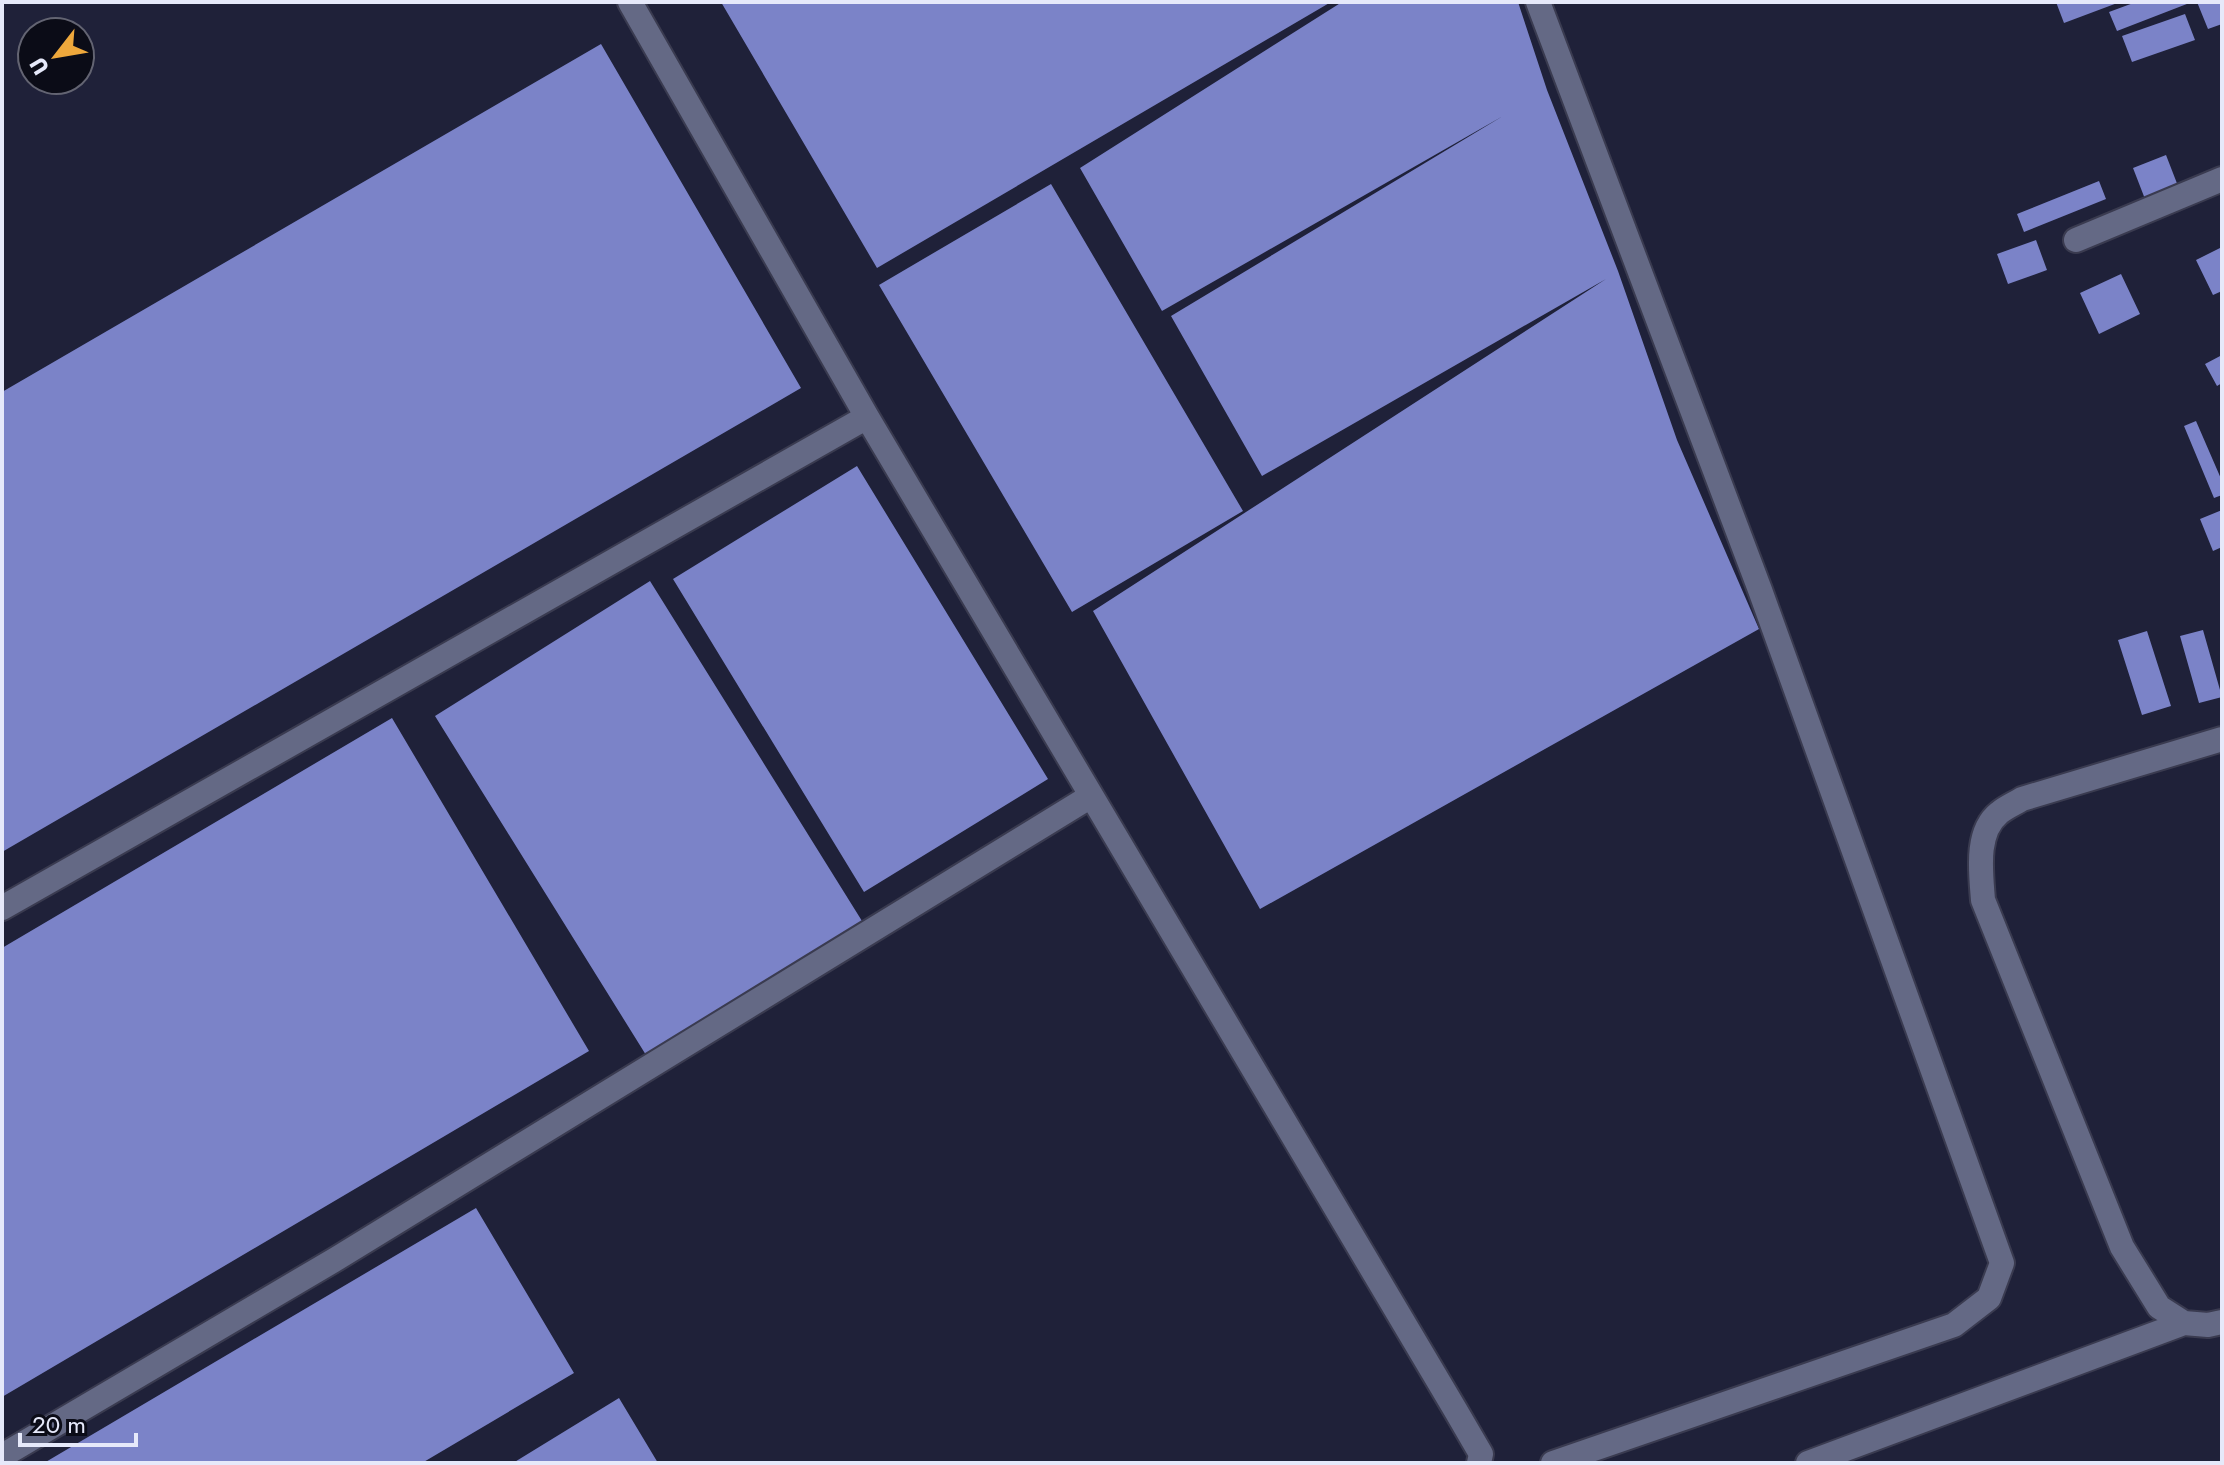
<svg xmlns="http://www.w3.org/2000/svg" width="2224" height="1465" viewBox="0 0 2224 1465" font-family="Jost,sans-serif">
<style>
.building{fill:#7b83c8}
.lines{fill:none;stroke-linecap:round;stroke-linejoin:round}
.minor-casing{stroke:#3a3b50;stroke-width:28}
.minor{stroke:#646985;stroke-width:24}
</style>
<rect width="100%" height="100%" fill="#1f2139"/>
<path class="building" d="M721,2H1331L877,268Z
M1342,2H1518L1547,90L1618,271L1677,440L1759,629L1260,909L1093,611L1606,279L1262,476L1171,316L1503,116L1162,311L1080,168Z
M2056,2H2120L2064,23Z
M2136,2H2192L2117,31L2109,12Z
M2197,2H2222V24L2208,29Z
M2185,14L2195,40L2132,62L2122,36Z
M601,44L801,388L2,852V392Z
M2166,155L2178,186L2145,199L2133,168Z
M2099,181L2106,199L2024,232L2017,214Z
M1051,184L1243,511L1072,612L879,285Z
M2036,240L2047,270L2008,284L1997,254Z
M2222,247V291L2213,295L2196,260Z
M2121,274L2140,314L2099,334L2080,293Z
M2222,355V383L2217,386L2205,364Z
M2196,421L2222,481V495L2214,498L2184,426Z
M857,466L1048,779L864,892L673,579Z
M2222,510V547L2213,551L2200,519Z
M650,581L862,921L646,1055L435,716Z
M2203,630L2222,697L2199,703L2180,636Z
M2147,631L2171,706L2142,715L2118,640Z
M392,718L589,1051L2,1397V948Z
M476,1208L574,1373L422,1463H44Z
M619,1398L658,1463H513Z"/>
<g class="lines">
<g class="minor-casing">
<path id="minor" d="M630,2L867,417L1456,1411L1481,1454L1479,1463
M1538,2L1760,590L2002,1263L1989,1298L1954,1325L1553,1463
M2076,240L2222,179
M2222,739L2022,799C2014,804 2006,807 1999,813C1975,832 1981,873 1983,900L2122,1247L2159,1307L2184,1323L2208,1325L2222,1322
M2,908L867,417
M2,1456L336,1259L1091,796
M1808,1463L2184,1323"/>
</g>
<use href="#minor" class="minor"/>
</g>
<rect width="2224" height="1465" fill="none" stroke="#e6e9fa" stroke-width="8"/>
<g transform="translate(56 56) rotate(239)"><circle r="38" fill="#0b0c17" stroke="#636472" stroke-width="2"/>
<path d="M0-6L14 30L0 20L-14 30Z" fill="#eea83c"/>
<text y="-12" font-size="22" font-weight="bold" text-anchor="middle" fill="#e6e9fa">U</text>
</g>
<path d="M20 1433v12h116v-12" fill="none" stroke="#e6e9fa" stroke-width="4"/>
<text x="32" y="1433" font-size="24" fill="#e6e9fa" stroke="#0b0c17" stroke-width="6" paint-order="stroke">20 m</text>
</svg>
